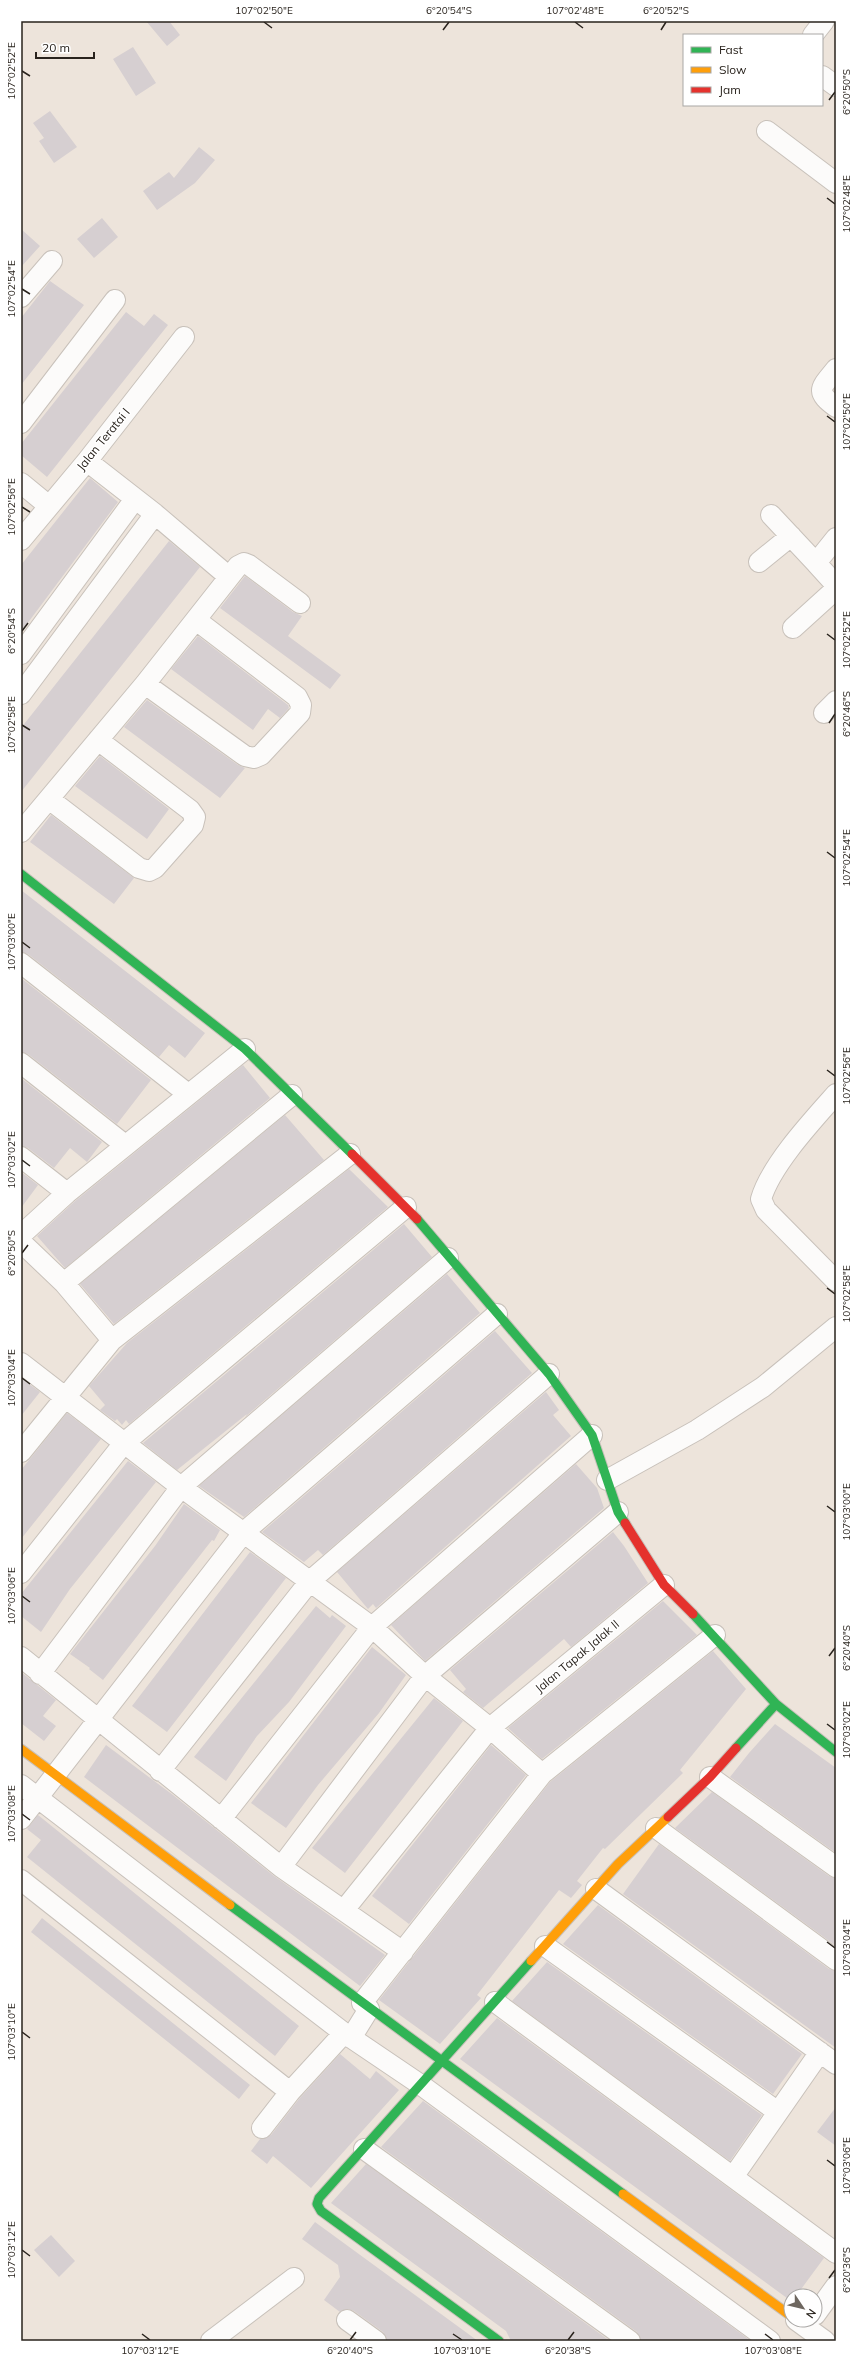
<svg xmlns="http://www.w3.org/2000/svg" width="857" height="2362" viewBox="0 0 857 2362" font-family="Mulish,sans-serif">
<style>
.building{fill:#d6cfd1}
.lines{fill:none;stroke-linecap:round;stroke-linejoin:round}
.street-casing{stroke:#c8c1ba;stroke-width:22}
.fast-casing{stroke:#c8c1ba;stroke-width:11}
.slow-casing{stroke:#c8c1ba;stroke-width:11}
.jam-casing{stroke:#c8c1ba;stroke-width:11}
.street{stroke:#fcfbfa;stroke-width:20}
.fast{stroke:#30b455;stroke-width:9}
.slow{stroke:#ff9f0a;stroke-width:9}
.jam{stroke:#e5322d;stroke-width:9}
.ticks{fill:none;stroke:#29231d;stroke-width:1.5}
.labels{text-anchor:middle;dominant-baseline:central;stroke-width:3;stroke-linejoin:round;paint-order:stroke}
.street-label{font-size:12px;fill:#29231d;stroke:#fff}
.neatline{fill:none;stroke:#29231d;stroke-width:1.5}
.ticks-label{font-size:10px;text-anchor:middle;fill:#29231d}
</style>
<rect width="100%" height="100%" fill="#ede4db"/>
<path class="building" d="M146,21H169L180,35L167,46Z
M133,47L156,83L136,96L113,59Z
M50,111L77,147L54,163L39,141L44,138L33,123Z
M199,147L215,160L195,183L157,210L143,191L169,172L174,178Z
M102,218L118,237L94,258L77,239Z
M21,229L40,246L21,267Z
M50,281L84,305L21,385V318Z
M126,312L144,326L154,314L168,325L47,477L21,455V444Z
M90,478L118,502L21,632V565Z
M169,541L200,567L21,792V728Z
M245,576L293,612L302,616L288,636L341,675L330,689L220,608Z
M198,636L288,705L289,708L280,718L268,709L253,730L171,669Z
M147,700L238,765L245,768L220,798L124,727Z
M100,756L169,809L147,839L75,786Z
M51,815L134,878L114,904L30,842Z
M21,890L205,1033L185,1058L169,1045L159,1057L28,954L21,952Z
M21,978L151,1080L117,1124L28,1054L21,1052Z
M243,1065L270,1098L65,1268L37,1236L74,1202Z
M21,1078L102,1142L87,1162L70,1148L54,1168L28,1148L21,1146Z
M285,1115L324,1160L114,1324L80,1284Z
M349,1169L388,1207L129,1424L126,1420L122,1425L117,1419L115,1421L100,1410L105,1405L89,1386L127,1343Z
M21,1172L38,1185L21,1208Z
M404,1224L432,1257L245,1417L247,1414L177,1470L143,1443Z
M447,1274L480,1313L244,1517L199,1486Z
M495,1331L532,1373L323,1555L318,1550L304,1562L262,1532Z
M21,1378L40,1392L21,1416Z
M546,1392L559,1410L553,1415L571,1436L376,1608L373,1604L368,1609L337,1572Z
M67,1413L101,1439L21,1539V1470Z
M128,1461L156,1482L70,1589L41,1632L21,1616V1594Z
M576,1464L597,1488L604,1508L425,1661L391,1625Z
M184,1504L220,1530L214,1541L212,1540L103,1680L89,1669L90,1668L70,1654L155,1546Z
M613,1532L624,1546L648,1583L571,1647L564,1639L483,1708L463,1692L466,1689L450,1670Z
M250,1552L286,1578L167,1732L132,1706Z
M663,1601L697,1635L542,1759L508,1728Z
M316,1606L330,1618L332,1615L346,1626L289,1702L257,1736L226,1781L194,1757Z
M372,1647L406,1675L379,1713L318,1785L286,1828L251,1803Z
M713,1651L746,1689L680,1770L683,1773L605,1849L603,1848L577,1881L582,1885L571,1898L559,1890L477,1995L481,1998L440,2044L379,2000L550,1782Z
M21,1672L56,1700L43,1716L56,1726L44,1741L21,1723Z
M434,1698L463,1721L345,1873L312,1848Z
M775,1724L836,1768V1853L730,1777L749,1753Z
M106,1745L173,1795L274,1876L385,1955L360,1986L84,1777Z
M491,1745L526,1775L409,1924L372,1896Z
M712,1792L829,1876L836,1878V1946L675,1828Z
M38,1815L299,2026L275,2056L27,1857L41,1840L27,1829Z
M659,1844L829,1969L836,1971V2048L623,1894Z
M598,1905L802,2054L773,2094L563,1944Z
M42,1918L250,2085L239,2099L31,1932Z
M547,1962L762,2115L730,2161L512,2001Z
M497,2018L824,2258L796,2296H791V2301L460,2059Z
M340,2054L370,2079L376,2071L399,2090L311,2188L273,2156L267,2164L251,2151L260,2139L271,2135L299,2099Z
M423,2101L751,2341H641L637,2332L381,2147Z
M836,2107V2146L817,2132Z
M366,2164L610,2341H511L506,2331L331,2203Z
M315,2222L478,2341H387L383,2332L354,2311L348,2309L340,2312L324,2300L340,2277L338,2265L302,2239Z
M51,2235L75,2261L59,2277L34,2250Z"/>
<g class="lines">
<g class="street-casing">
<path id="street" d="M813,35L824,21
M822,76L836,86
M767,131L836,183
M21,297L52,261
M836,369C821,388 814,391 836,407
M21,423L115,300
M87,461L155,514L228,576
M21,483L49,506
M771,515L816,563
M836,538L816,563L836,585
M21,540L87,461L184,337
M759,562L791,536
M793,628L836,589
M21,654L135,499
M145,684L245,756L254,758L261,755L300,713L301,705L297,697L196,620
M21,694L155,514
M824,713L836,701
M49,799L139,868L149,871L155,868L193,825L195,817L190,810L98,740
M21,832L145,684L238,566L244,563L249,565L300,603
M21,963L188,1094
M21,1063L125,1145
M836,1094C812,1121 771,1165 761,1199L766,1210L836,1281
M21,1157L67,1193
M21,1235L67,1193L245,1049
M21,1242L64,1283L112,1340
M64,1283L292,1095
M21,1363L181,1487L372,1627L425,1676L490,1728L542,1774L362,2003
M21,1452L112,1340L350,1154
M607,1480L697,1430L763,1387L836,1327
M21,1573L124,1443L406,1207
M21,1657L281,1867L403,1952
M40,1674L181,1487L448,1258
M160,1771L310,1581L549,1374
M542,1774L715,1635
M710,1777L836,1867
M21,1785L344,2033L421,2085L770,2341
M21,1819L244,1532L497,1314
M221,1819L372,1627L592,1435
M656,1828L836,1960
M281,1867L425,1676L618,1512
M21,1880L290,2092
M596,1889L836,2064
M344,1910L490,1728L664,1585
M545,1946L778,2112
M495,2002L836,2253
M351,2038L369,2009
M262,2128L290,2092L344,2033
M364,2149L630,2341
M733,2177L820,2052
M815,2315L836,2286
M347,2320L376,2341
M796,2320L825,2341
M211,2341L294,2278"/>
</g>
<g class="fast-casing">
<path id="fast" d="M21,874L245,1049L352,1154
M417,1219L549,1374L592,1435L618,1512L625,1523
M693,1614L776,1704
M736,1748L776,1704L836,1752
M230,1905L623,2194
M499,2341L321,2211L317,2204L319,2198L531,1961"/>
</g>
<g class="slow-casing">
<path id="slow" d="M21,1749L230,1905
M531,1961L618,1864L668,1817
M623,2194L791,2316"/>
</g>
<g class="jam-casing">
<path id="jam" d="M352,1154L417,1219
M625,1523L664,1585L693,1614
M668,1817L710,1777L736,1748"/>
</g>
<use href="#street" class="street"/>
<use href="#fast" class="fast"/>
<use href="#slow" class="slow"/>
<use href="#jam" class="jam"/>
</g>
<path class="ticks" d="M264,22L272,28M575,22L583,28M443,30L449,22M661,30L666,22M22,71L30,76M829,100L835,92M827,198L835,204M22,289L30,294M827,416L835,422M22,507L30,512M22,631L28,623M827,634L835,640M829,723L835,714M22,725L30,730M827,852L835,858M22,942L30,948M827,1070L835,1076M22,1160L30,1166M22,1253L28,1245M827,1288L835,1294M22,1378L30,1384M827,1506L835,1512M22,1596L30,1602M829,1656L835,1648M827,1724L835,1730M22,1814L30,1820M827,1942L835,1948M22,2032L30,2038M827,2160L835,2166M22,2250L30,2256M829,2278L835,2270M142,2334L150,2340M453,2334L462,2340M765,2334L773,2340M350,2340L356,2332M568,2340L574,2332"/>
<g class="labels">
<g class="street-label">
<text transform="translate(103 439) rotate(-51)">Jalan Teratai I</text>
<text transform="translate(577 1656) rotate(-40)">Jalan Tapak Jalak II</text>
</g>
</g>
<rect width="857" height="2362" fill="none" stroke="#ffffff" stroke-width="44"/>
<rect x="683" y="34" width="140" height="72" fill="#ffffff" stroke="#a9a7a5"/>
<rect x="691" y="47" width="20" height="6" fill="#30b455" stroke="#a9a7a5"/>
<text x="719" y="54" font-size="12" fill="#29231d">Fast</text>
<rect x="691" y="67" width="20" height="6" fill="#ff9f0a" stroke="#a9a7a5"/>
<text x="719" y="74" font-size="12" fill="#29231d">Slow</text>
<rect x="691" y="87" width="20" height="6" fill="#e5322d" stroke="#a9a7a5"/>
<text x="719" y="94" font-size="12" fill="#29231d">Jam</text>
<g transform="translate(803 2308) rotate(125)"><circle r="19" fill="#ffffff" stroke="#a9a7a5"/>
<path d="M0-3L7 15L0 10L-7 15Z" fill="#6e6760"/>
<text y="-6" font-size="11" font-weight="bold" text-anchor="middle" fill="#29231d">N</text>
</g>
<path d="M36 52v6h58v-6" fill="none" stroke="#29231d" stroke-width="2"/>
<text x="42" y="52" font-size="12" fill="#29231d" stroke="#ffffff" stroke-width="3" paint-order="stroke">20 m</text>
<rect x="22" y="22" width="813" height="2318" class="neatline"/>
<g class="ticks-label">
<text x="264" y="14">107°02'50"E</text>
<text x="449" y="14">6°20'54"S</text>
<text x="575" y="14">107°02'48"E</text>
<text x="666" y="14">6°20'52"S</text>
<text transform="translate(11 71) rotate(-90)" y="4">107°02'52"E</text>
<text transform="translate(846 92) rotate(-90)" y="4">6°20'50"S</text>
<text transform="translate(846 204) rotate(-90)" y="4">107°02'48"E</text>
<text transform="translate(11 289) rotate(-90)" y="4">107°02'54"E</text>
<text transform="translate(846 422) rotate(-90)" y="4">107°02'50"E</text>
<text transform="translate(11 507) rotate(-90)" y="4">107°02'56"E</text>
<text transform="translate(11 631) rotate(-90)" y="4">6°20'54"S</text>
<text transform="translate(846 640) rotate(-90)" y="4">107°02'52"E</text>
<text transform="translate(846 714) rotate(-90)" y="4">6°20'46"S</text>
<text transform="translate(11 725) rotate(-90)" y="4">107°02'58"E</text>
<text transform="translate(846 858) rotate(-90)" y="4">107°02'54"E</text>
<text transform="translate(11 942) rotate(-90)" y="4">107°03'00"E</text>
<text transform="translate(846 1076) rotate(-90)" y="4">107°02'56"E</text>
<text transform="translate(11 1160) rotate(-90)" y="4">107°03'02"E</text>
<text transform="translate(11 1253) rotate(-90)" y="4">6°20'50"S</text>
<text transform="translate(846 1294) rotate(-90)" y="4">107°02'58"E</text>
<text transform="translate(11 1378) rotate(-90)" y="4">107°03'04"E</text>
<text transform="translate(846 1512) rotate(-90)" y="4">107°03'00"E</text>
<text transform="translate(11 1596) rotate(-90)" y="4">107°03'06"E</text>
<text transform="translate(846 1648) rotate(-90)" y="4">6°20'40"S</text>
<text transform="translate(846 1730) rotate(-90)" y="4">107°03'02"E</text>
<text transform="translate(11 1814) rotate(-90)" y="4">107°03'08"E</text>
<text transform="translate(846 1948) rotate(-90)" y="4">107°03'04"E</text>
<text transform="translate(11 2032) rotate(-90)" y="4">107°03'10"E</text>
<text transform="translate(846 2166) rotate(-90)" y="4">107°03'06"E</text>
<text transform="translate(11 2250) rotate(-90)" y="4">107°03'12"E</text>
<text transform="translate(846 2270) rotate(-90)" y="4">6°20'36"S</text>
<text x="150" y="2354">107°03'12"E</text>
<text x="350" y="2354">6°20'40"S</text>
<text x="462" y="2354">107°03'10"E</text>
<text x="568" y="2354">6°20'38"S</text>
<text x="773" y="2354">107°03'08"E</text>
</g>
</svg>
